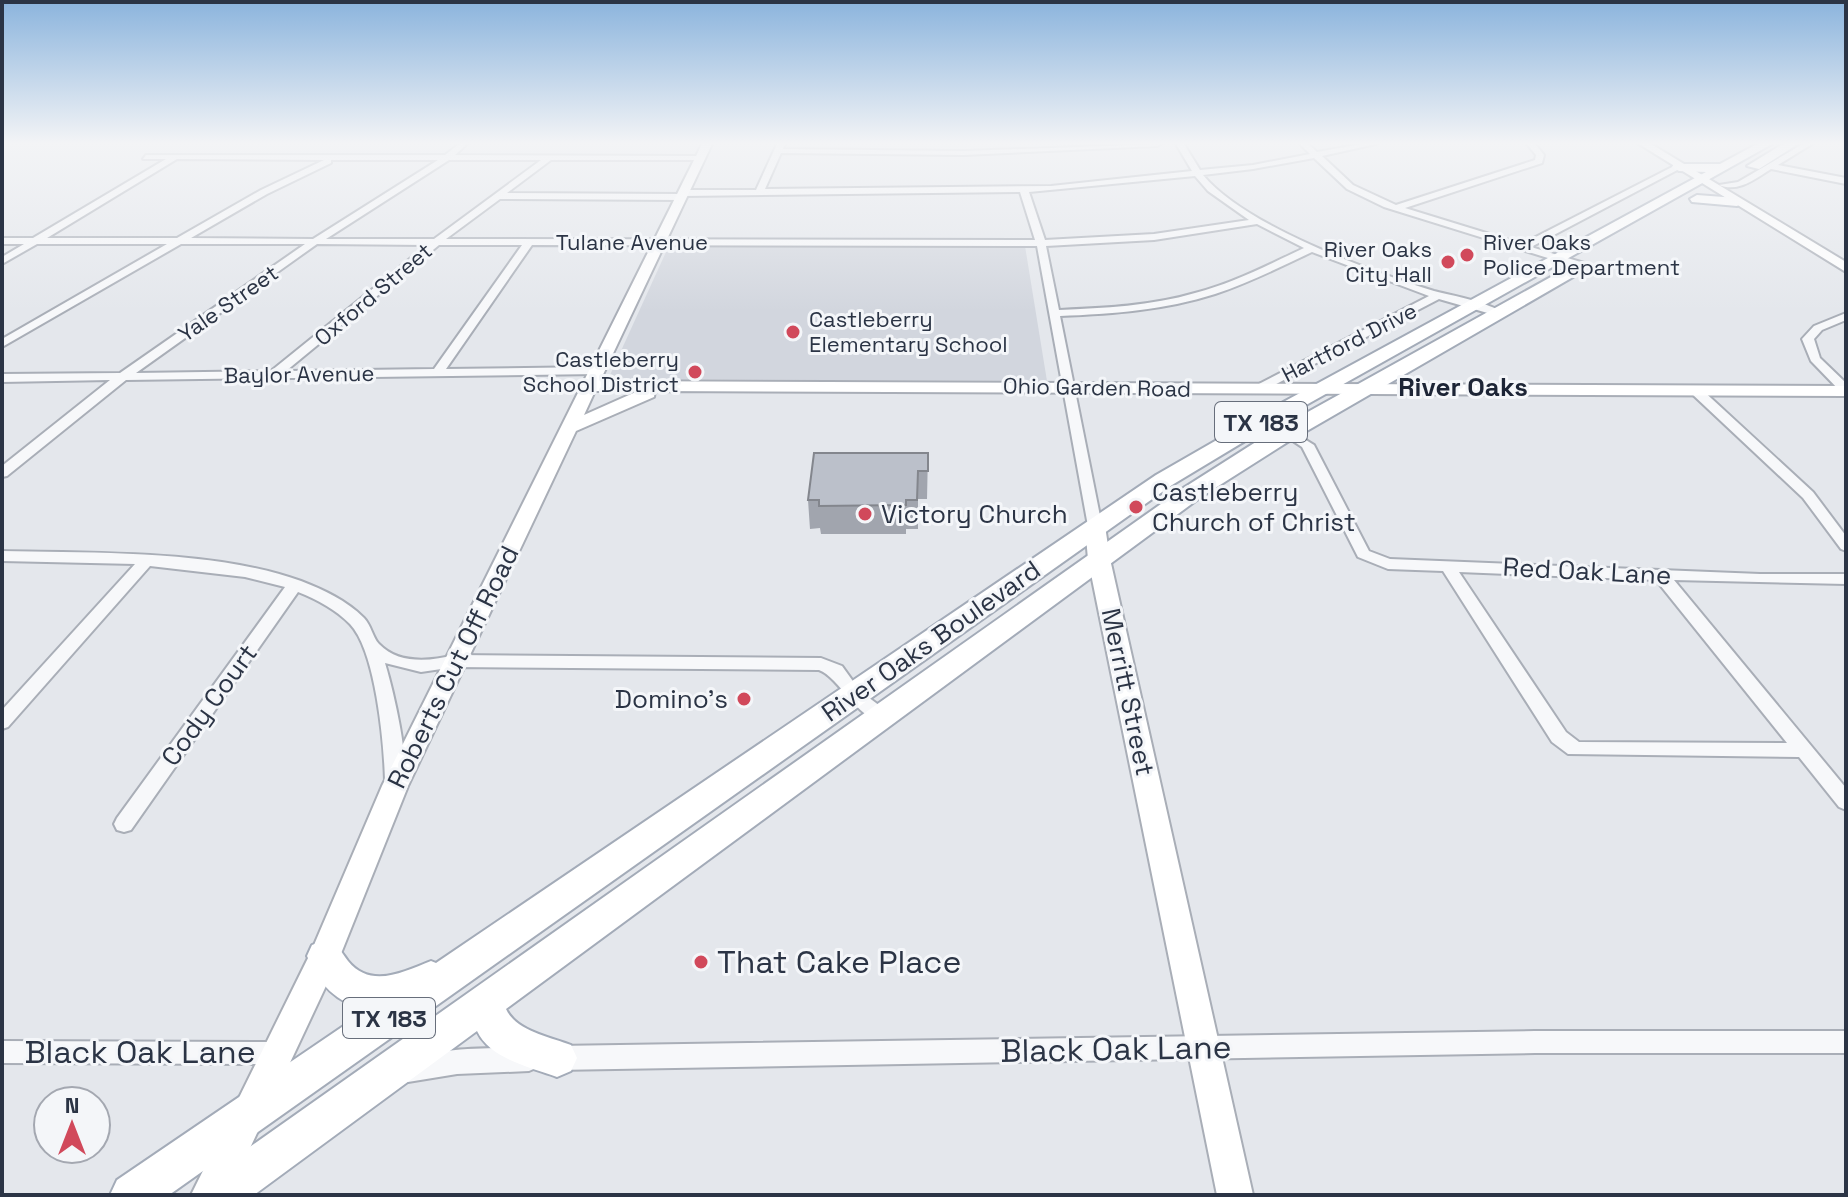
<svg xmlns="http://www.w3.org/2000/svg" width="1848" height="1197" viewBox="0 0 1848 1197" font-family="'Space Grotesk',sans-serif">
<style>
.built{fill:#d2d6de}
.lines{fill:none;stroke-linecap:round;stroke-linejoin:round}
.street-casing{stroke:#a9aeb7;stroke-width:4}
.secondary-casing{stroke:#a9aeb7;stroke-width:4}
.primary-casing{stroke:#a3abb8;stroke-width:4}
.street{fill:#f7f8fa;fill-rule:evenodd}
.secondary{fill:#fff;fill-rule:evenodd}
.primary{fill:#fff;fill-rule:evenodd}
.wall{fill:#a1a5ae}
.building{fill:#bbc0ca;stroke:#83868d;stroke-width:2}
.poi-dot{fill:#d1495b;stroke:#f4f6f9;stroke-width:3}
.labels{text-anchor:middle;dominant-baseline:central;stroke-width:6;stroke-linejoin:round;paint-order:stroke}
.far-street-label{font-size:22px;fill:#2b3445;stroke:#f4f6f9}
.far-poi-label{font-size:22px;fill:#2b3445;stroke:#f4f6f9;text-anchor:start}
.shield{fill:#f4f6f9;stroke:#676e7b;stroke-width:2}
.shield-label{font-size:24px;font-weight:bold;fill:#2b3445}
.far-quarter-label{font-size:26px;font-weight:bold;fill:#1d2536;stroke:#f4f6f9}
.poi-label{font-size:26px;fill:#2b3445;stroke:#f4f6f9;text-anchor:start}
.street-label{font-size:26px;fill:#2b3445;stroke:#f4f6f9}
.near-poi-label{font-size:32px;fill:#2b3445;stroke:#f4f6f9;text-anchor:start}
.near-street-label{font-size:32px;fill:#2b3445;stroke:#f4f6f9}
</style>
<rect width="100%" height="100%" fill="#e4e7ec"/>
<path class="built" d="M1025,246L1047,381L629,379L610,375L666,252L680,247Z"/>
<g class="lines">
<g class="street-casing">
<path id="street" d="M459,144H467L455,155L701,156L698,160H551L507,193L680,194L683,190H756L777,144H785L783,149L964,151L1161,144L1157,146L964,155L781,153L765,189L1051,186L1192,171L1176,144H1184L1200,170L1253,165L1310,154L1300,144H1308L1317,152L1362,144H1376L1322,156L1353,185L1396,205L1535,160L1536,155L1527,144H1535L1544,155L1542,163L1405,208L1522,244L1676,165L1683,167L1531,247L1584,263V267L1580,268L1384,207L1347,189L1314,158L1253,169L1203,175C1245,226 1370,271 1434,291C1454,296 1488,302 1503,313L1498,316L1439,299L1259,393L1253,389L1255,386L1429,296L1312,252C1280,267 1249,283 1215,294C1165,310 1112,314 1060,316L1102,526L1095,530L1088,526L1037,246L532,245L446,369L595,367L599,368V374L126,380L7,476L2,477V466L110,380L2,382V374L120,373L305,244H181L2,347V339L167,244H37L2,264V257L24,244H2V238H33L166,159H143L146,155H445ZM177,159L324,160L261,190L177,238H47ZM331,160H438L313,239L191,238L267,194L331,163ZM449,160H541L434,239H326ZM1195,176L1208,191L1249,220L1154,234L1045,240L1029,192ZM1020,192L1035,240L446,239L500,199L681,200L684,196ZM1257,224L1304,248C1268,265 1233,283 1195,293C1151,306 1104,308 1059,310L1046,246L1154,240ZM317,244L427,245L271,371L136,373ZM439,245H522L434,369L286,371Z
M1803,144H1812L1778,165L1846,178V184L1771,169C1755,179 1738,193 1719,185L1738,182Z
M1846,313V320L1822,330L1814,339L1820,358L1846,383V394L1842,393L1811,361L1802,339L1814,326Z
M1695,386L1699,387L1813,492L1846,536V551L1841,549L1803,498L1691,393L1689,390Z
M1288,429L1314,445L1369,551L1390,559L1760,574H1846V584L1674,580L1846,788V810L1839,807L1799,757L1568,754L1552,742L1443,571L1388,569L1358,557L1302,447L1281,433ZM1459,572L1656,580L1787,743L1579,742L1566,732Z
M2,551C92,553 217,550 301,581C324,590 346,600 364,618C371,625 373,638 379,644C399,665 431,661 455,655L821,658L842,666L860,691L892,715L889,720C861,728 841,678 819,670L455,667L421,672L385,663C392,686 412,767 402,786L395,788L388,786L385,781C384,744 376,651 350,624C335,609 318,600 298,592L131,830L124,832L117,830L114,824L117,818L285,587L245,577L150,566L8,727L2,729V710L135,564L2,561Z
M1535,1031H1846V1053H1535L556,1070L547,1066L544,1058L547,1050L556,1046Z
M2,1041L278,1042L287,1045L290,1053L287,1061L278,1064L2,1063Z
M529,1047L538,1051L541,1059L538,1067L529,1071L457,1074L408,1082L399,1078L396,1070L399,1062C439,1046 487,1049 529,1047Z"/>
</g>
<g class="secondary-casing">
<path id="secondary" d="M702,144H712L600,381L1846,386V396L655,391L654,397L576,431L408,786L340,956L228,1195H191L311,952L382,786ZM595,391H638L584,415Z
M1639,144H1651L1846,262V272Z
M1095,520L1105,526L1110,559L1253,1195H1217L1088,559L1085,526Z"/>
</g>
<g class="primary-casing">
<path id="primary" d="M1757,144H1772L1290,414L1172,485L169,1195H110L117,1180L367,1010C335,1002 320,985 307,956L312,945L325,940C338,945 340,950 348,961C371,989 403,972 431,961L436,963L1156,475L1276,406L1706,172L1679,171L1672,167L1674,164H1720Z
M1783,144H1798L1759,169L1747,166Z
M1697,195L1737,198L1744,202L1737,206L1692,202L1690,199Z
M1567,268L1575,273L1573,277L1286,443L1201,497L506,1009C516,1031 550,1037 571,1045L577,1058L571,1071L557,1077C530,1067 490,1059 477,1031L254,1195H196L203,1180L1185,487L1270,433Z"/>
</g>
<use href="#street" class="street"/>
<use href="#secondary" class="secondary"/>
<use href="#primary" class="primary"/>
</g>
<path class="wall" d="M928,453L927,499H918V529H906V534H821L820,528L810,529L808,500Z"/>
<path class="building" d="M814,453H928V471H918L917,500H906V505L819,506V500H808Z"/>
<linearGradient id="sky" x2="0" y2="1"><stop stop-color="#8bb4dd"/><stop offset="0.46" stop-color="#f3f4f6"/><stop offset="1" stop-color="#f3f4f6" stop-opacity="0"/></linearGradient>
<rect width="1848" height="311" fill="url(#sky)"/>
<g class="poi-dot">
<circle cx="1467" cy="255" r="8"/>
<circle cx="1448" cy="262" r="8"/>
<circle cx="793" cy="332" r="8"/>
<circle cx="695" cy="372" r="8"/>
<circle cx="1136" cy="507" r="8"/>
<circle cx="865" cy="514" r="8"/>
<circle cx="744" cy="699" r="8"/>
<circle cx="701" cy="962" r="8"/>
</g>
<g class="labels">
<g class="far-street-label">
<text x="632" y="242">Tulane Avenue</text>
<text transform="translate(373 294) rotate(-40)">Oxford Street</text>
<text transform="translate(228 303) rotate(-35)">Yale Street</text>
<text transform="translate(1349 342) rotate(-27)">Hartford Drive</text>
<text transform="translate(299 374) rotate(-1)">Baylor Avenue</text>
<text transform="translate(1097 387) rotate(1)">Ohio Garden Road</text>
</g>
<g class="far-poi-label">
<text x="1483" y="242">River Oaks<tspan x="1483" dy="25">Police Department</tspan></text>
<text x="1432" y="249" text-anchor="end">River Oaks<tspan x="1432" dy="25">City Hall</tspan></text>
<text x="809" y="319">Castleberry<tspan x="809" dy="25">Elementary School</tspan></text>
<text x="679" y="359" text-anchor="end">Castleberry<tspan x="679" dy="25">School District</tspan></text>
</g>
<g class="shield">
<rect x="1215" y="402" width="92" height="40" rx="6"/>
<rect x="343" y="998" width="92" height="40" rx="6"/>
</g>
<g class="shield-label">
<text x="1261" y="422">TX 183</text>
<text x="389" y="1018">TX 183</text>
</g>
<g class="far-quarter-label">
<text x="1463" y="387">River Oaks</text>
</g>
<g class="poi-label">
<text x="1152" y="492">Castleberry<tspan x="1152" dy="30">Church of Christ</tspan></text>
<text x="881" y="514">Victory Church</text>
<text x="728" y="699" text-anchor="end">Domino's</text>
</g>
<g class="street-label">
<text transform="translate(1587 571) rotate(3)">Red Oak Lane</text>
<text transform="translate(931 641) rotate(-35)">River Oaks Boulevard</text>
<text transform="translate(453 667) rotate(-64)">Roberts Cut Off Road</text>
<text transform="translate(1128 692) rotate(78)">Merritt Street</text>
<text transform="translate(209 705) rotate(-54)">Cody Court</text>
</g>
<g class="near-poi-label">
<text x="717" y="962">That Cake Place</text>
</g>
<g class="near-street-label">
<text transform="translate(1116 1049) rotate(-1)">Black Oak Lane</text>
<text x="140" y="1052">Black Oak Lane</text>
</g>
</g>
<rect width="1848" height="1197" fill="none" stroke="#2b3445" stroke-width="8"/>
<g transform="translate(72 1125)"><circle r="38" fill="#f4f6f9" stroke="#a4a8b1" stroke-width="2"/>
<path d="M0-6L14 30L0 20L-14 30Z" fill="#d1495b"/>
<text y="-12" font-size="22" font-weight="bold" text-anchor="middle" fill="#2b3445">N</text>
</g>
</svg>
